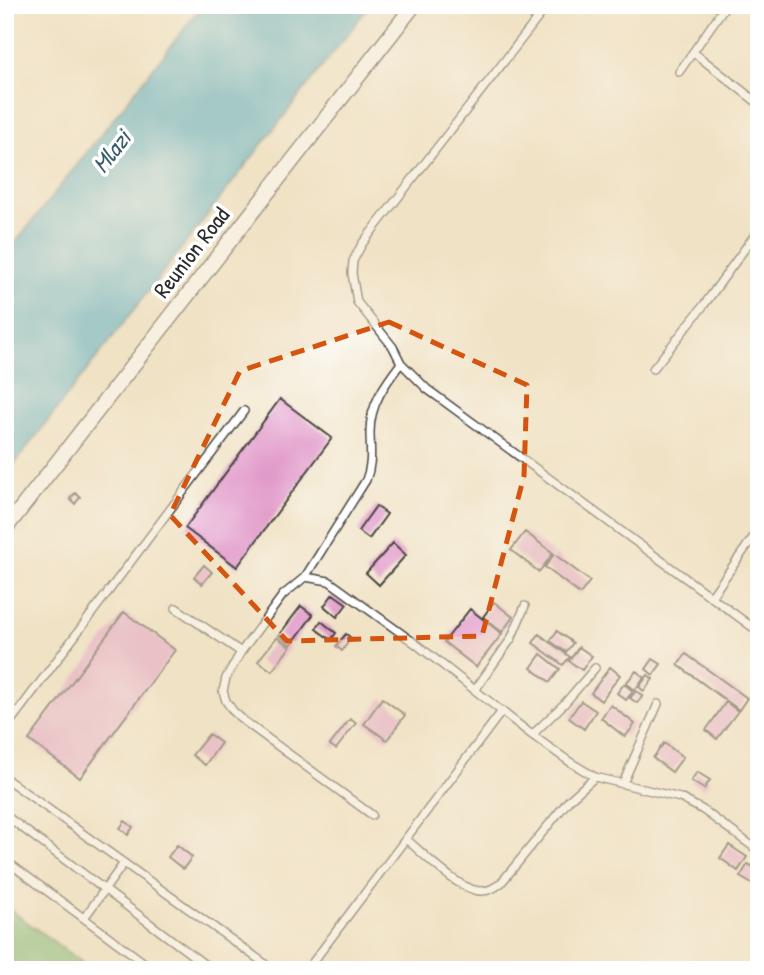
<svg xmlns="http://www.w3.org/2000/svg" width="764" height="975" viewBox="0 0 764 975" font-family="'Patrick Hand',sans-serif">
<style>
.forest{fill:#7cb877;stroke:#547251;stroke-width:2}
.water{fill:#4aabc9;stroke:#3a6b7a;stroke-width:2}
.building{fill:#e199c9}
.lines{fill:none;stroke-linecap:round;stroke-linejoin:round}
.lane-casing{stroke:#494642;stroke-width:10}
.street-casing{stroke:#494642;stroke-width:17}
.lane{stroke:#fff;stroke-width:7}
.street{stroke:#fff;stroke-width:14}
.marked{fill:none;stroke:#d5540f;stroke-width:5;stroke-dasharray:14 9;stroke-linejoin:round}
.labels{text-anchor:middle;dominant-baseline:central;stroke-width:7;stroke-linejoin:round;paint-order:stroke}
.street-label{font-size:23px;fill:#2b2b2b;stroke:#fff}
.water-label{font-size:24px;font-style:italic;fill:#375e6a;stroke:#fff}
</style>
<rect width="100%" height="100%" fill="#fff"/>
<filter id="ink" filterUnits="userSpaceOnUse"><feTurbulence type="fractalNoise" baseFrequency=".0143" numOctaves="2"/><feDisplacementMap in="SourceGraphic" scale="14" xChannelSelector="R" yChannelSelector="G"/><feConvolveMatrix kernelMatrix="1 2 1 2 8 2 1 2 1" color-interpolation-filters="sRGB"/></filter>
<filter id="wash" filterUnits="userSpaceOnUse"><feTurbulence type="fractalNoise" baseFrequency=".00686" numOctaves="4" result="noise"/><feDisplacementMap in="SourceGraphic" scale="28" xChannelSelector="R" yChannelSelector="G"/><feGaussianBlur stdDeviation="1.57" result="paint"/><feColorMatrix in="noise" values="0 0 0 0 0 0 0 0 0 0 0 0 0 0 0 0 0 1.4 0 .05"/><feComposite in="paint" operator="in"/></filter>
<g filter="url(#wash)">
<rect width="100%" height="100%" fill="#f0e2c4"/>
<path class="forest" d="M5,906L92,970H5Z"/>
<path class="water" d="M203,5H370L5,476V256Z"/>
<g id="blocks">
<path class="building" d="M280,399L332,438L237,567L185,528Z
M75,493L80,497L75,504L70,499Z
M376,506L387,514L369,539L358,531Z
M525,532L553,553L539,572L511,550Z
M393,543L406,555L379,585L366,573Z
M554,554L590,581L580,594L545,567Z
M204,565L212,572L202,584L194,577Z
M333,594L347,604L337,617L324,606Z
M494,602L513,617L502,632L483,617Z
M301,606L313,615L291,645L279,635Z
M470,609L502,634L476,667L444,642Z
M124,612L175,650L80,778L29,740Z
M321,621L336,633L331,640L316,629Z
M557,631L573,643L566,652L550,641Z
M346,634L351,638L342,651L336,646Z
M539,634L570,657L563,665L533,643Z
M277,637L290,647L272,671L258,661Z
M579,647L592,656L582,670L569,661Z
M541,654L560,669L550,682L531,668Z
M686,654L747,698L739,710L678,665Z
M653,659L661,664L653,675L646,669Z
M610,667L620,675L601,701L591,693Z
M636,671L644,677L635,690L626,683Z
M648,675L653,679L644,691L639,687Z
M624,684L633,691L626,700L617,693Z
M636,691L643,696L637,703L630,698Z
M382,698L405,715L387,740L364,724Z
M581,701L596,711L584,729L569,718Z
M726,702L738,711L717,739L706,730Z
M611,705L635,724L625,737L601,718Z
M350,719L356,723L336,749L330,745Z
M209,734L221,743L205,765L192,755Z
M664,743L683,757L672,772L653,758Z
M697,772L710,780L704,789L691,781Z
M125,821L133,827L128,835L120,828Z
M177,845L192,857L183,869L168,857Z
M729,845L747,857L738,871L720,858Z
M748,864L759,870V888L740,877Z"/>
</g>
</g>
<g filter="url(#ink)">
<use href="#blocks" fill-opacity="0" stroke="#494642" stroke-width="2"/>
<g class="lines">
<g class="lane-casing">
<path id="lane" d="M548,5L362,244L353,261L352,273L357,302L393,347L401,363L427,389L759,632
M693,52L759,104
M679,72L726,5
M653,369L704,305L759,229
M305,577L329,581L416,644L532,735L570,762L595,777L569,800L501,883C496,887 489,891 482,891C460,892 423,853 406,839
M711,597L759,529
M176,608L241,652
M475,690L511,639L525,606
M5,729L244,411
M532,735L565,703L595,668
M595,777L680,798L703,810L759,851
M5,778L264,963L268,970
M623,783L658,704
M5,815L212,970
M372,815L244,721L233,711L226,701L223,691L226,678L241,652L283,595L305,577L366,480C373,462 370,450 370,432C370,404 385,384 401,363
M5,860L154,970
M84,918L124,863
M307,970L502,711"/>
</g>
<g class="street-casing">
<path id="street" d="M5,529L414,5"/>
</g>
<use href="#lane" class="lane"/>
<use href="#street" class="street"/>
</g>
</g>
<path d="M0 0H764V975H0ZM389,322L527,385L524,476L482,636L287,641L170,515L240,371Z" fill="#f0e2c4" fill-opacity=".55" fill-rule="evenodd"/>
<path class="marked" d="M389,322L527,385L524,476L482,636L287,641L170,515L240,371Z"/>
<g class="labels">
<g class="street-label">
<text transform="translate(191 252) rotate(-52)">Reunion Road</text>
</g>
<g class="water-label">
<text transform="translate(111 151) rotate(-52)">Mlazi</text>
</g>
</g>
<rect width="764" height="975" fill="none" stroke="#fff" stroke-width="28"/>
</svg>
